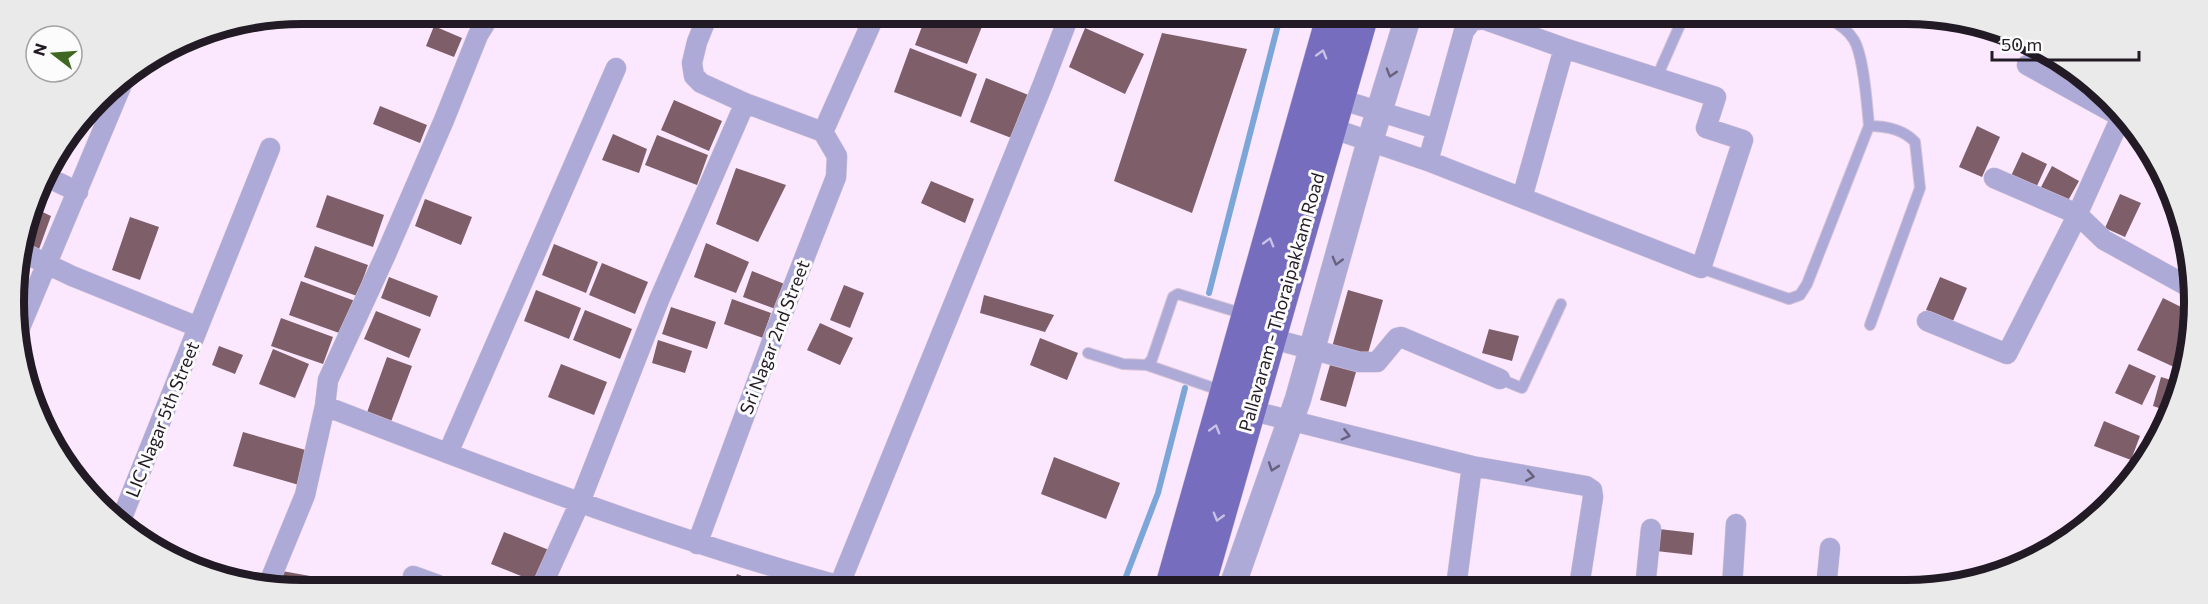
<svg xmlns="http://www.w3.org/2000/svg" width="2208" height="604" viewBox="0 0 2208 604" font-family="Commissioner,sans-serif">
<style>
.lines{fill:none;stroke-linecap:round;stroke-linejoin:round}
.stream{stroke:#7da6d8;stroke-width:6}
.building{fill:#7e5e69}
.service-casing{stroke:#d4c3d7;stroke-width:12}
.minor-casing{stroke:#d4c3d7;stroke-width:21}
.tertiary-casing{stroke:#d4c3d7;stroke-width:27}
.primary-casing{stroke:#d4c3d7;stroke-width:33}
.service{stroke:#adaad8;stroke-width:10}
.minor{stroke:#adaad8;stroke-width:20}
.tertiary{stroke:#adaad8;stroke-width:26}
.primary{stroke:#776dbf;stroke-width:32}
.oneway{stroke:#c7c3e4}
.oneway2{stroke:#68627e}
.labels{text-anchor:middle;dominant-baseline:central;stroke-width:6;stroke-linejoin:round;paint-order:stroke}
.street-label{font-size:18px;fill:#221a24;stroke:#fcfcfc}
.rim{fill:none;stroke:#221a24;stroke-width:8}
</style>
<rect width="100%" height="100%" fill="#fbe8fe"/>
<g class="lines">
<path class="stream" d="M1209,293L1280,17
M1122,587L1158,493L1185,388"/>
</g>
<path class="building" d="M926,16H977L985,19L967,64L915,45Z
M434,26L462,38L454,57L426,46Z
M1085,28L1144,54L1125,94L1069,67Z
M1162,33L1247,49L1192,213L1114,181Z
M910,48L977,74L961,117L894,92Z
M986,78L1031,96L1014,139L970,122Z
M674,100L722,121L709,151L661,130Z
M380,106L427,125L420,143L373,124Z
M1977,126L2000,137L1982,177L1959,167Z
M613,134L647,149L639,173L602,160Z
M657,135L708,155L697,185L645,165Z
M2022,152L2047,164L2036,188L2011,176Z
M2052,166L2079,181L2065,206L2039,191Z
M736,168L786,185L758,242L716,224Z
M931,181L974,199L965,223L921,203Z
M2120,194L2141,203L2125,237L2105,228Z
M327,195L384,215L373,247L316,227Z
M425,199L472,217L461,245L415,226Z
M34,208L51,216L38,252L24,245Z
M130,217L159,227L140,280L112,270Z
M706,243L749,262L736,293L694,277Z
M554,244L598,262L586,293L542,275Z
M315,246L368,265L357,296L304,277Z
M2189,247V277L2178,272Z
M602,263L648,282L635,314L589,295Z
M752,271L787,285L778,310L743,297Z
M389,277L438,296L430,317L381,298Z
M1940,277L1967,288L1953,321L1926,310Z
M301,281L355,301L342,334L289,315Z
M844,285L864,293L850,328L830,320Z
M536,290L581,308L569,339L524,321Z
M1348,290L1383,300L1367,357L1332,347Z
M984,295L1054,315L1045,332L980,313Z
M2163,298L2189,311V336L2174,367L2137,350Z
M732,299L771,313L763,338L724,324Z
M671,307L716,322L707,349L662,334Z
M585,310L632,329L620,359L573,340Z
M376,311L421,329L409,358L364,339Z
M281,318L333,337L323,364L271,346Z
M820,323L853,338L840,365L807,350Z
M1489,329L1519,336L1512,361L1482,353Z
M1040,338L1078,353L1067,380L1030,365Z
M658,340L692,351L685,373L652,363Z
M219,346L243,355L235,374L212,365Z
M273,349L309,364L295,398L259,384Z
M387,357L412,366L389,427L365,418Z
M1332,358L1358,365L1346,407L1320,400Z
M561,364L607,382L594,415L548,397Z
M2129,364L2156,376L2142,405L2115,393Z
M2161,377L2181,383L2171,412L2153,406Z
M2104,421L2140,436L2131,460L2094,446Z
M243,432L309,451L299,485L233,466Z
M2145,436L2157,440L2143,461L2137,459Z
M1054,457L1120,483L1106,519L1041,494Z
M1659,529L1694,533L1692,555L1656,551Z
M504,532L549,550L536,582L491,564Z
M193,563L255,585H246L192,565Z
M282,571L344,582L343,585H279Z
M737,574L767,586H732Z
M1696,582L1721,585L1720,588H1695Z"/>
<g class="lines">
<g class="service-casing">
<path id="service" d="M1829,19C1839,24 1848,30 1854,40C1864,57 1867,105 1869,126
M1656,79L1683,18
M1701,268L1789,299L1800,295L1807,284L1869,126C1885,126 1903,129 1915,142L1920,188L1870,325
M1088,353L1123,364L1147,365L1152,359L1173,297L1178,294L1244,314
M1147,365L1222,391
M1500,379L1522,388L1561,304"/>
</g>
<g class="minor-casing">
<path id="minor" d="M708,15L697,42L692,63L694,76L701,83L745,103L823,132
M2027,65L2121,117
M1339,99L1436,129
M1331,128L1428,161L1701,268L1743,140L1706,128L1716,97L1564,48L1483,19L1472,21L1464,31L1428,161
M823,132L875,15
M52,162L49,178L78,192
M1994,178L2077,214L2104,240L2189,287
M1522,198L1564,48
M22,252L72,276L198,327
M1927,321L2007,354L2073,224L2121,117
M19,330L125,77
M1269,338L1359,362H1377L1397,338L1401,337L1500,379
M325,406C495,472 665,538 841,586
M1249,410L1472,466L1586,486L1592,490L1593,497L1579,587
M448,453L616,68
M121,520L270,148
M697,544L775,333L836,177L837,156L823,132
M413,576L438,585
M268,585L305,495L325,406L328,380L386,254L444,120L478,35L491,14
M542,586L580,502L659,300L745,103
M839,586L1043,84L1069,16
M1456,587L1472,466
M1645,588L1651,529
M1732,588L1736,524
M1826,588L1830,548"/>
</g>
<g class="tertiary-casing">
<path id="tertiary" d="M1232,587L1298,399L1370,141L1408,17"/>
</g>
<g class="primary-casing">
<path id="primary" d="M1171,587L1332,17
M1199,587L1362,17"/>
</g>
<use href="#service" class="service"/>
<use href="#minor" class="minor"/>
<use href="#tertiary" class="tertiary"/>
<use href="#primary" class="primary"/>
</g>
<defs><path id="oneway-chevron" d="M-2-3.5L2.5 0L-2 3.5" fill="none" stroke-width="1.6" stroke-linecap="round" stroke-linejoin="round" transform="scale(1.5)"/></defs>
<g class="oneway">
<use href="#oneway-chevron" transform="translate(1322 54) rotate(-74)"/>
<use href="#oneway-chevron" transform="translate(1269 242) rotate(-74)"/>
<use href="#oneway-chevron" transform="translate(1215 429) rotate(-74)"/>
<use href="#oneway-chevron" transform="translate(1218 517) rotate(106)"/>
</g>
<g class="oneway2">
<use href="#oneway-chevron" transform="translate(1391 73) rotate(107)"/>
<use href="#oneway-chevron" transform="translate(1337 261) rotate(105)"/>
<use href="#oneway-chevron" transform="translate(1346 435) rotate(14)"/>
<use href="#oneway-chevron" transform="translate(1273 467) rotate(109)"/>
<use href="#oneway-chevron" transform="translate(1530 476) rotate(10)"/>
</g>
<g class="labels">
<g class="street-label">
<text transform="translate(1281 302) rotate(-74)">Pallavaram - Thoraipakkam Road</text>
<text transform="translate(774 337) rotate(-69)">Sri Nagar 2nd Street</text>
<text transform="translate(162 419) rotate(-68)">LIC Nagar 5th Street</text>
</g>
</g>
<path d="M0 0H2208V604H0ZM302 24H1906A278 278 0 0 1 2184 302V302A278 278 0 0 1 1906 580H302A278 278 0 0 1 24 302V302A278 278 0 0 1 302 24Z" fill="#ebeaeb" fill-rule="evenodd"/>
<path class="rim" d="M302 24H1906A278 278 0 0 1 2184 302V302A278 278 0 0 1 1906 580H302A278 278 0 0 1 24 302V302A278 278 0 0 1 302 24Z"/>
<g transform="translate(54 54) rotate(287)"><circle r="28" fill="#fcfcfc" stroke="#a5a2a6" stroke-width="1.5"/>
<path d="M0-4.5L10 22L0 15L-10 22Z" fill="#3f6722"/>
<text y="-9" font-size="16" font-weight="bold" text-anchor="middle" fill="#221a24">N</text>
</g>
<path d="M1992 51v9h147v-9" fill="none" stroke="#221a24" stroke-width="3"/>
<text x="2001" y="51" font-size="18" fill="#221a24" stroke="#fcfcfc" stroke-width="4.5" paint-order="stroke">50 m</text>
</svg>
